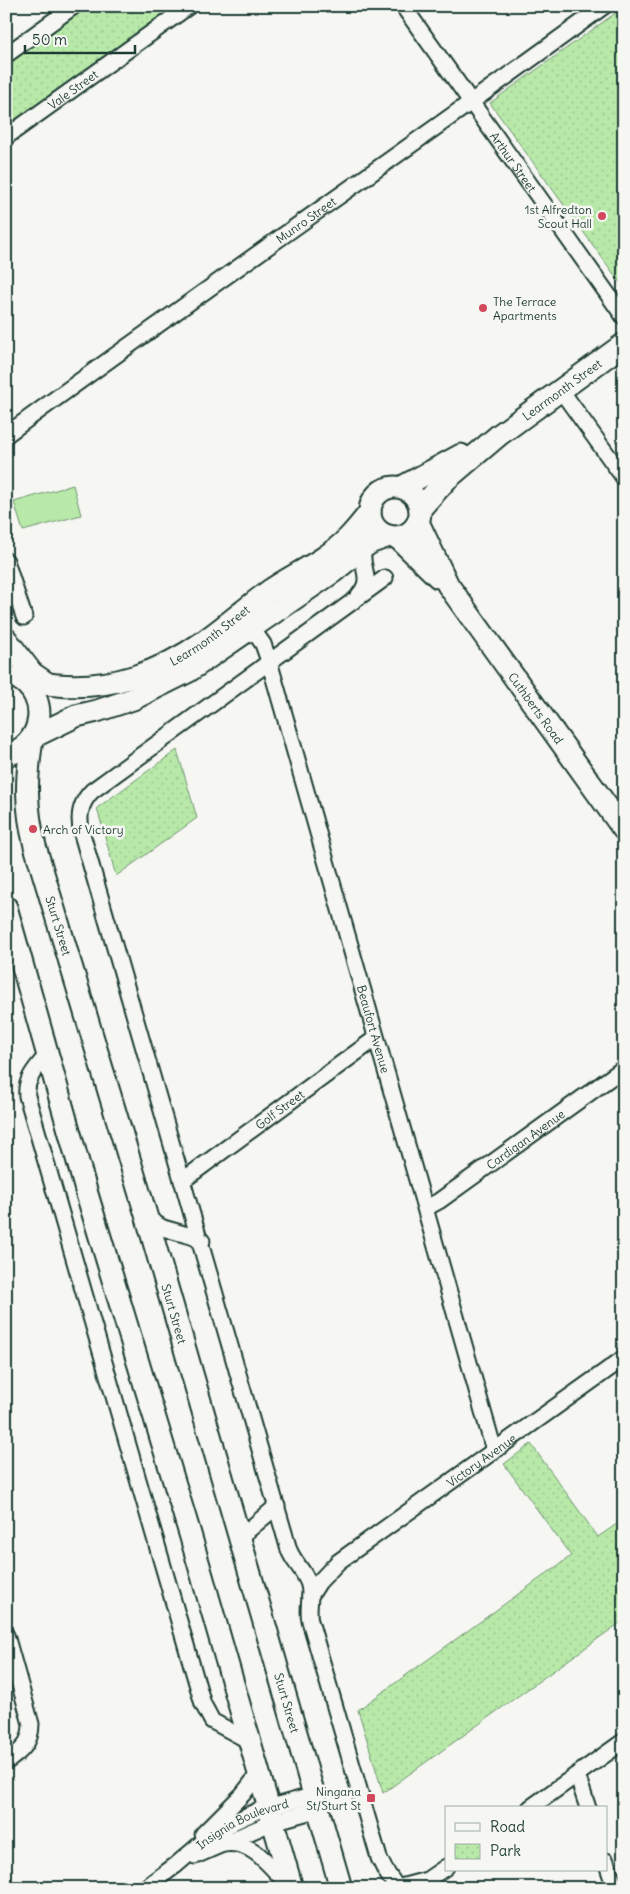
<svg xmlns="http://www.w3.org/2000/svg" width="630" height="1894" viewBox="0 0 630 1894" font-family="Delius,sans-serif">
<style>
.grass{fill:#b8e9a9;stroke:#6c936e}
.park{fill:url(#park-dots);stroke:#6c936e}
.lines{fill:none;stroke-linecap:round;stroke-linejoin:round}
.street-casing{stroke:#1f3d34;stroke-width:19}
.secondary-casing{stroke:#1f3d34;stroke-width:25}
.street{stroke:#f6f6f2;stroke-width:15}
.secondary{stroke:#f6f6f2;stroke-width:21}
.poi-dot{fill:#d1495b;stroke:#f6f6f2;stroke-width:2}
.labels{text-anchor:middle;dominant-baseline:central;stroke-width:5;stroke-linejoin:round;paint-order:stroke}
.street-label{font-size:12px;fill:#1f3d34;stroke:#f6f6f2}
.poi-label{font-size:12px;fill:#1f3d34;stroke:#f6f6f2;text-anchor:end}
</style>
<defs>
<pattern id="park-dots" width="8" height="8" patternUnits="userSpaceOnUse" patternTransform="scale(1.25)"><rect width="8" height="8" fill="#b8e9a9"/><path d="M2 2h.1M6 6h.1" fill="none" stroke="#9ec992" stroke-width="1.8" stroke-linecap="round"/></pattern>
</defs>
<rect width="100%" height="100%" fill="#f6f6f2"/>
<filter id="ink" filterUnits="userSpaceOnUse"><feTurbulence type="fractalNoise" baseFrequency=".02" numOctaves="2"/><feDisplacementMap in="SourceGraphic" scale="10" xChannelSelector="R" yChannelSelector="G"/><feConvolveMatrix kernelMatrix="1 2 1 2 8 2 1 2 1" color-interpolation-filters="sRGB"/></filter>
<g filter="url(#ink)">
<path class="grass" d="M73,485L81,515L23,531L14,502Z"/>
<path class="park" d="M84,6H180L6,130V61Z
M624,7V288L490,103Z
M177,750L197,818L116,876L97,808Z
M531,1444L598,1537L624,1519V1620L383,1793L358,1710L571,1556L504,1464Z"/>
<g class="lines">
<g class="street-casing">
<g id="street">
<path id="s1" d="M403,6L624,317"/>
<path d="M6,55L74,6"/>
<path id="s2" d="M6,137L189,6"/>
<path d="M560,389L624,478"/>
<path id="s3" d="M6,435C204,289 406,151 604,6"/>
<path d="M6,561L24,617"/>
<path d="M385,578L92,791C79,804 78,818 82,834C151,1073 222,1311 289,1550C294,1563 305,1571 309,1585C312,1597 307,1609 310,1621L379,1858L385,1870L397,1888L427,1880L446,1867"/>
<path d="M359,595C375,577 358,567 364,547"/>
<path id="s4" d="M246,620L263,644L269,661L494,1450"/>
<path d="M47,1055C36,1068 25,1079 27,1096L203,1704L212,1721L251,1742"/>
<path id="s5" d="M182,1181L376,1038"/>
<path id="s6" d="M426,1208L439,1201L624,1068"/>
<path d="M147,1218L163,1228L191,1236L202,1241"/>
<path d="M239,1538L277,1506"/>
<path id="s7" d="M310,1596L319,1582L338,1562L624,1358"/>
<path d="M6,1635L31,1724C31,1743 21,1752 6,1762"/>
<path d="M577,1775L588,1808"/>
<path d="M530,1808L624,1741"/>
<path d="M203,1834L243,1794L260,1772"/>
<path d="M224,1844C253,1839 272,1869 290,1887"/>
<path d="M195,1856L273,1822L319,1809"/>
<path d="M606,1861L615,1888"/>
<path id="s8" d="M145,1888L176,1865L204,1841L233,1822L257,1811L315,1795"/>
</g>
</g>
<g class="secondary-casing">
<g id="secondary">
<circle cx="395" cy="512" r="25"/>
<path d="M402,487L461,455"/>
<path id="s9" d="M420,509L446,480L499,435L624,344"/>
<path id="s10" d="M418,522L448,585L624,830"/>
<path d="M397,537L438,577"/>
<path d="M6,639L32,673L48,684"/>
<path id="s11" d="M20,679C32,681 45,684 57,685C110,690 161,672 203,642C226,626 247,607 269,591C295,573 325,561 348,538C356,530 363,521 370,512"/>
<path d="M33,737L76,716L97,711L133,699L189,671L333,572L364,547L372,542L389,536"/>
<path id="s12" d="M32,739C26,779 25,806 35,846L147,1218L341,1888"/>
<path d="M6,755C44,746 51,696 17,678"/>
<path d="M6,907L87,1194L190,1534L292,1888"/>
</g>
</g>
<use href="#street" class="street"/>
<use href="#secondary" class="secondary"/>
</g>
</g>
<g class="poi-dot">
<circle cx="602" cy="216" r="5"/>
<circle cx="483" cy="308" r="5"/>
<circle cx="33" cy="829" r="5"/>
<rect x="366" y="1793" width="10" height="10" rx="2.5"/>
</g>
<g class="labels">
<g class="street-label">
<text stroke="none"><textPath href="#s2" startOffset="82">Vale Street</textPath></text>
<text stroke="none"><textPath href="#s1" startOffset="191">Arthur Street</textPath></text>
<text stroke="none"><textPath href="#s3" startOffset="369">Munro Street</textPath></text>
<text stroke="none"><textPath href="#s9" startOffset="186">Learmonth Street</textPath></text>
<text stroke="none"><textPath href="#s11" startOffset="202">Learmonth Street</textPath></text>
<text stroke="none"><textPath href="#s10" startOffset="221">Cuthberts Road</textPath></text>
<text stroke="none"><textPath href="#s12" startOffset="191">Sturt Street</textPath></text>
<text stroke="none"><textPath href="#s4" startOffset="430">Beaufort Avenue</textPath></text>
<text stroke="none"><textPath href="#s5" startOffset="121">Golf Street</textPath></text>
<text stroke="none"><textPath href="#s6" startOffset="121">Cardigan Avenue</textPath></text>
<text stroke="none"><textPath href="#s12" startOffset="596">Sturt Street</textPath></text>
<text stroke="none"><textPath href="#s7" startOffset="220">Victory Avenue</textPath></text>
<text stroke="none"><textPath href="#s12" startOffset="1001">Sturt Street</textPath></text>
<text stroke="none"><textPath href="#s8" startOffset="118">Insignia Boulevard</textPath></text>
</g>
<g class="poi-label">
<text x="592" y="209">1st Alfredton<tspan x="592" dy="14">Scout Hall</tspan></text>
<text x="493" y="301" text-anchor="start">The Terrace<tspan x="493" dy="14">Apartments</tspan></text>
<text x="43" y="829" text-anchor="start">Arch of Victory</text>
<text x="361" y="1791">Ningana<tspan x="361" dy="14">St/Sturt St</tspan></text>
</g>
</g>
<rect width="630" height="1894" fill="none" stroke="#f6f6f2" stroke-width="25"/>
<rect x="12" y="12" width="605" height="1869" fill="none" stroke="#1f3d34" stroke-width="2" filter="url(#ink)"/>
<rect x="445" y="1806" width="162" height="65" fill="#f6f6f2" stroke="#a0aca6"/>
<rect x="455" y="1823" width="25" height="8" fill="#f6f6f2" stroke="#a0aca6"/>
<text x="490" y="1832" font-size="15" fill="#1f3d34">Road</text>
<rect x="455" y="1844" width="25" height="15" fill="url(#park-dots)" stroke="#a0aca6"/>
<text x="490" y="1856" font-size="15" fill="#1f3d34">Park</text>
<path d="M25 45v8h110v-8" fill="none" stroke="#1f3d34" stroke-width="2.5"/>
<text x="32" y="45" font-size="15" fill="#1f3d34" stroke="#f6f6f2" stroke-width="4" paint-order="stroke">50 m</text>
</svg>
